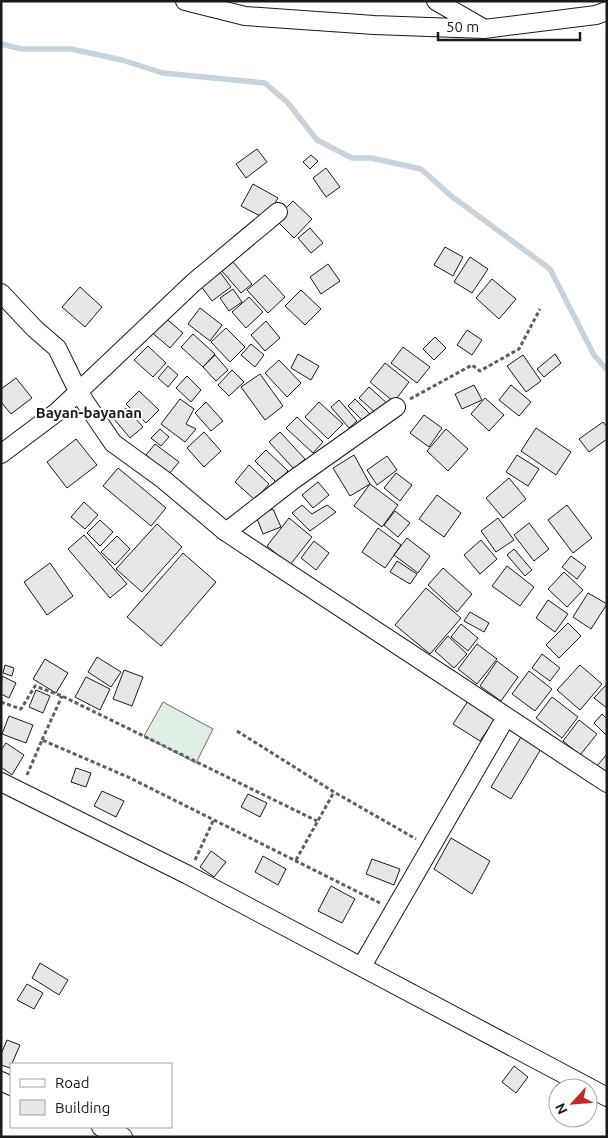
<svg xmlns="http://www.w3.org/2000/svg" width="608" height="1138" viewBox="0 0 608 1138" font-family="Ubuntu,sans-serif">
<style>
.green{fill:#e0efe3;stroke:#6a6a6a}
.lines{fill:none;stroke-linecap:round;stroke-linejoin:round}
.stream{stroke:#c6d2dc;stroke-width:5.5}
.building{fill:#e6e6e6;stroke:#1a1a1a}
.minor-casing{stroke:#1a1a1a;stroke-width:20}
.path{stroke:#5f5f5f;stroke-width:3;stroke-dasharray:4 2.5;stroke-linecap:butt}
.minor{stroke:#fff;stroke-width:18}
.labels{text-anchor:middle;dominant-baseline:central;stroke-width:4;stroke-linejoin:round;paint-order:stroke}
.neighbourhood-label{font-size:15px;font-weight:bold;fill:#1a1a1a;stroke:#fff}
</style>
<rect width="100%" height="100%" fill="#fff"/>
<path class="green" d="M163,702L213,729L196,763L144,736Z"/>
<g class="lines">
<path class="stream" d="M1,44L22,49H71L122,60L163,73L265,83L288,103L317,140L352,158H371L421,169L450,195L550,269L594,355L607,370"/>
</g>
<path class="building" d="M257,149L267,162L246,178L236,164Z
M311,155L318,161L310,169L303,162Z
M326,168L340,187L326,197L313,178Z
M253,184L278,198L266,219L241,206Z
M293,201L312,219L294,238L275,219Z
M310,228L323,243L311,253L298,238Z
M445,247L463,257L453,276L434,265Z
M470,257L488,269L472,293L454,282Z
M233,262L252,284L241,293L222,271Z
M328,264L340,281L321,294L310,277Z
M217,268L231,287L212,301L198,282Z
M265,275L285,297L268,313L247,290Z
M492,279L516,299L499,319L476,298Z
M80,287L102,307L85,327L62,307Z
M233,289L242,302L229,311L220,298Z
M301,290L321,309L305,325L285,306Z
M249,297L263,312L246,328L232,312Z
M200,308L222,325L210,341L188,324Z
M163,316L183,333L170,348L150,331Z
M266,321L280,338L265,351L251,335Z
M226,328L245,347L230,362L211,342Z
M467,330L482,340L472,355L457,345Z
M193,334L215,354L203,367L181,347Z
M435,337L446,348L434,360L423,349Z
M251,344L264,355L255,367L241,355Z
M148,346L166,363L153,377L134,360Z
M403,347L430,367L417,383L391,363Z
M298,354L319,366L311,380L291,368Z
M555,354L561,363L544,377L537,369Z
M215,355L228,370L216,381L203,367Z
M523,355L541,381L526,392L507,366Z
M279,360L301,383L287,397L265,373Z
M385,363L409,382L394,402L370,382Z
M168,366L178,375L168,387L158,378Z
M232,370L244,382L229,396L218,385Z
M260,374L283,406L265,420L241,387Z
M187,376L201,390L191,402L176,388Z
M16,378L32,398L11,414L1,402V389Z
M474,385L482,400L462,409L455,394Z
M511,385L531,402L519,416L499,400Z
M369,387L389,405L379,416L359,398Z
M139,391L159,410L146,423L126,404Z
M485,398L504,415L489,431L471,414Z
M180,399L194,409L186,424L196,429L185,442L161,424Z
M355,399L375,419L368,426L348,406Z
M339,400L357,421L349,428L331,407Z
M206,402L223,421L211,431L195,413Z
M319,402L343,424L328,439L305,417Z
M126,408L143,427L130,438L114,419Z
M424,415L442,428L429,447L410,433Z
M297,417L323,442L313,453L286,428Z
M603,422L607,427V439L589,452L579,439Z
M536,428L571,452L556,475L521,451Z
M160,429L169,437L161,446L151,438Z
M446,429L468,449L448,471L427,451Z
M204,432L221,451L204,467L187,448Z
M280,432L305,459L294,469L269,442Z
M76,439L97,465L67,488L47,462Z
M155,444L179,462L169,474L146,455Z
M266,450L288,471L277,483L255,461Z
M354,455L370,484L350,496L333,468Z
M517,455L539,469L528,486L506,472Z
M387,456L397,470L377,485L367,470Z
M249,465L269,484L255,500L235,482Z
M118,468L166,508L151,526L103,486Z
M396,473L412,485L400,501L384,488Z
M509,478L526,499L503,518L486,498Z
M318,482L329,495L313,508L302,495Z
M370,484L398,505L382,527L354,506Z
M437,495L461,513L444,537L419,519Z
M84,502L98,515L85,529L71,517Z
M302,505L312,514L327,505L336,512L310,531L292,513Z
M567,505L592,538L573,553L548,520Z
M273,509L281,527L263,534L256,516Z
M395,511L410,523L398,537L384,525Z
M289,518L312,537L290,565L267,546Z
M498,518L514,540L496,552L481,531Z
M100,520L113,532L100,546L87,533Z
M529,523L549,549L534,561L514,535Z
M157,524L182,547L142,592L116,569Z
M378,528L401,545L385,568L362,552Z
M84,535L127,584L110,598L68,549Z
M117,536L130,549L115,565L101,552Z
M407,538L430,556L418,573L394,555Z
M481,540L497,559L480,574L464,555Z
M314,541L329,553L316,570L301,558Z
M514,549L532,570L525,576L507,555Z
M183,553L216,582L161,646L127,617Z
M571,556L586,567L577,579L562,567Z
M397,561L417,574L410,584L390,572Z
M50,563L73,596L47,615L24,582Z
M507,566L534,587L520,606L492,586Z
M443,568L472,594L457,612L428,585Z
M564,572L583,590L567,607L548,589Z
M426,588L461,618L430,654L395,625Z
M588,593L607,604L591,629L573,617Z
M548,600L568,614L555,632L536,618Z
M470,612L489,623L484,632L464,621Z
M568,623L581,636L559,658L546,645Z
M461,624L478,638L468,651L451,637Z
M448,636L467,654L454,668L435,651Z
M477,644L497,659L477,684L458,669Z
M542,654L560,668L550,681L532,668Z
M97,657L121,672L111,687L88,672Z
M45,659L68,673L56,693L33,679Z
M497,661L518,677L501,701L480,686Z
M5,665L14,668L12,676L3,673Z
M580,665L602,684L580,710L557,690Z
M124,670L143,677L132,706L113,699Z
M529,671L552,689L535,711L512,694Z
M2,676L16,683L9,698L1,694Z
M86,677L110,689L100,710L75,697Z
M607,684V708L594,698Z
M36,690L50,696L43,713L29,707Z
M552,697L578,717L562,738L536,718Z
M468,701L495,719L480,741L453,724Z
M602,714L607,719V736L594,723Z
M9,716L33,725L26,743L2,734Z
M579,720L597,734L580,755L563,741Z
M521,737L541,749L511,799L491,787Z
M6,743L24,755L12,775L1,767V750Z
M607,754V774L597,766Z
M76,768L91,773L86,787L71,782Z
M102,791L124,801L116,817L94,806Z
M248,794L267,803L260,817L241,807Z
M451,838L490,861L472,894L434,869Z
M211,851L226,862L214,877L200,867Z
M263,856L286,869L278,885L255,872Z
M372,859L400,869L394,885L366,874Z
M331,886L355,899L342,923L318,911Z
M40,963L68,980L59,995L32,978Z
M27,984L43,993L34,1009L17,1000Z
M7,1040L20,1045L10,1068L1,1065V1054Z
M514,1066L528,1077L516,1093L502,1082Z"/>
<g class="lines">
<g class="minor-casing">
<path id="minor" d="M185,1L245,16L374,25L484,29L596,15L607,11
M436,1L481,27
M1,293L35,329L57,348L79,393L113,443L164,480L226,532L607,783
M1,454L57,412L193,283L278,212
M226,532L293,480L396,407
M1,782L188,875L607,1097
M362,966L506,717
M1,1081L11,1086
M101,1127L123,1137"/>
</g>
<path class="path" d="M410,399L472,365L480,371L519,349L540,309
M1,702L21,709L35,686L62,696L317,821
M237,731L334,792L416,839
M42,740L62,696
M27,775L42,740L128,777L380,903
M195,860L214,819
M296,860L334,792"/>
<use href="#minor" class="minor"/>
</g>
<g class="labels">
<g class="neighbourhood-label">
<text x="89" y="412">Bayan-bayanan</text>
</g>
</g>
<rect width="608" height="1138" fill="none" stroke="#1a1a1a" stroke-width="5"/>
<rect x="10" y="1063" width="162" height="65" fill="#ffffff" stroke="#a3a3a3"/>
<rect x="20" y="1079" width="25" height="8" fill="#ffffff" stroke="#a3a3a3"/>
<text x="55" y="1088" font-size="15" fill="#1a1a1a">Road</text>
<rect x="20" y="1100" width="25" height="15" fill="#e6e6e6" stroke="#a3a3a3"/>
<text x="55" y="1113" font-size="15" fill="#1a1a1a">Building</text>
<g transform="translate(573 1103) rotate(244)"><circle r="24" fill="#ffffff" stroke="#a3a3a3"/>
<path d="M0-4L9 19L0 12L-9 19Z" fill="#c62828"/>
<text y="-8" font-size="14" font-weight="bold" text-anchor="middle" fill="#1a1a1a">N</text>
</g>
<path d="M438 32v8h142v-8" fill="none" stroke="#1a1a1a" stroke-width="2.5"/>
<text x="446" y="32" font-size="15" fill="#1a1a1a" stroke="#ffffff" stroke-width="4" paint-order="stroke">50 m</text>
</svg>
